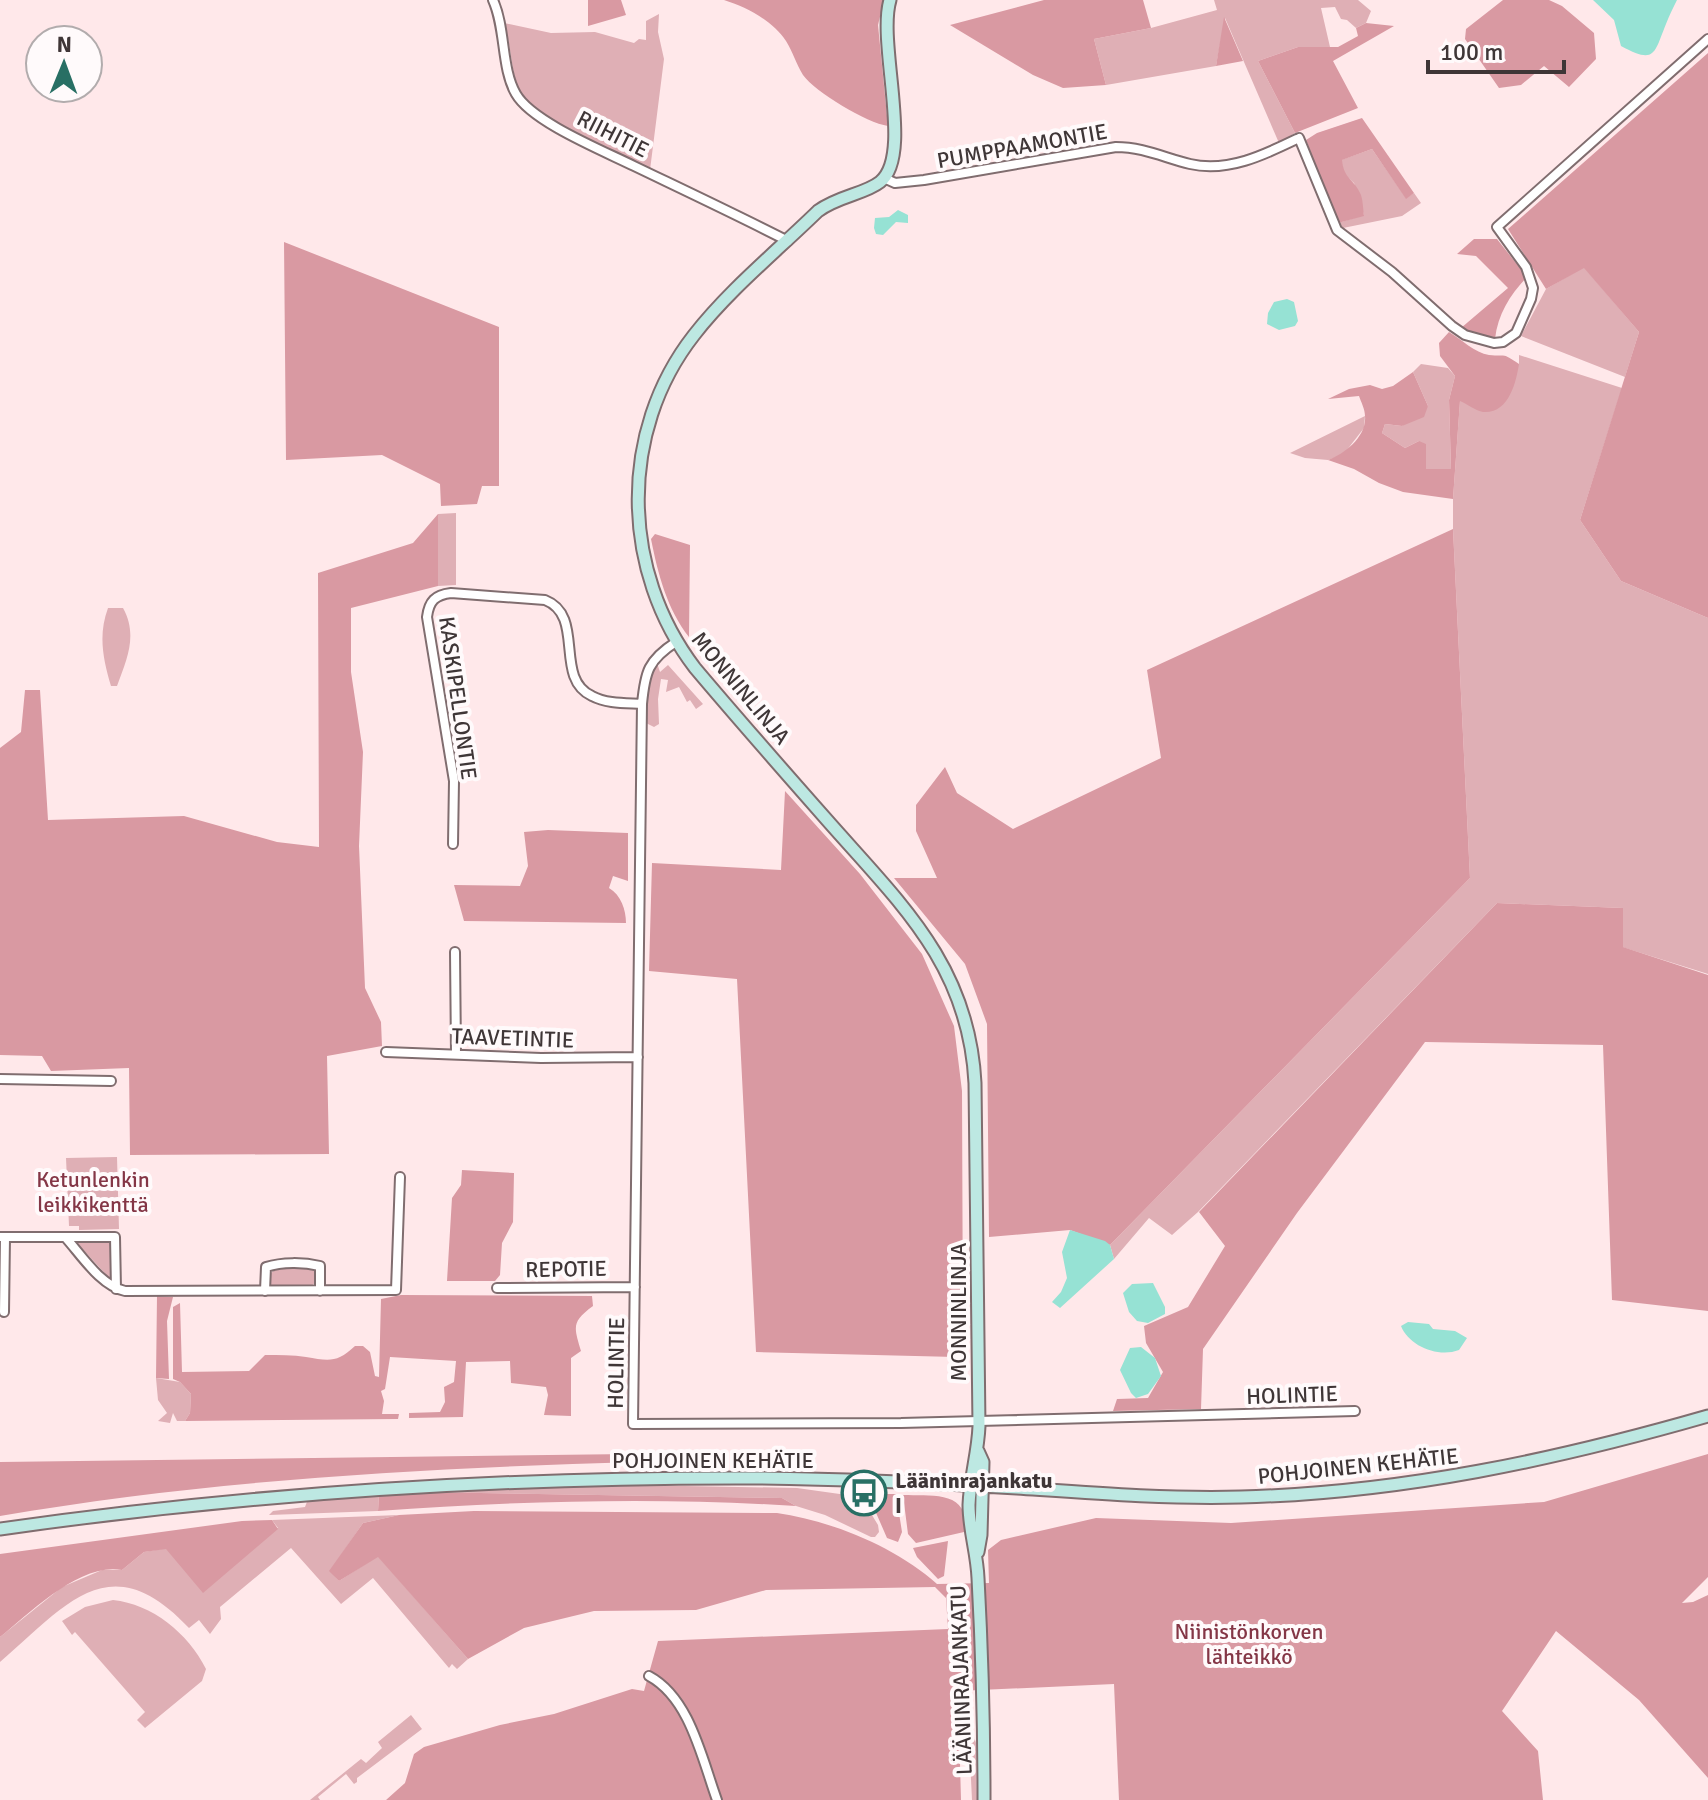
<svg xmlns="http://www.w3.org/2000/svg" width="1708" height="1800" viewBox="0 0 1708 1800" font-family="Signika,sans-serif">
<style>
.green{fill:#dfafb5}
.forest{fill:#d999a2}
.water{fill:#96e2d4}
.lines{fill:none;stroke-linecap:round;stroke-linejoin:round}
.street-casing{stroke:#806d6f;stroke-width:12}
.secondary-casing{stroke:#806d6f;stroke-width:15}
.street{stroke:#fff;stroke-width:8}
.secondary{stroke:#bde8e2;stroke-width:11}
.labels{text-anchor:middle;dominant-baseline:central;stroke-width:8;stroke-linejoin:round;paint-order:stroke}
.street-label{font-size:22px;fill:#3f3637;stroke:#fffafb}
.park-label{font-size:22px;fill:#843646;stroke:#fffafb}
.poi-label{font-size:22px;font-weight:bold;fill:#3f3637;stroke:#fffafb;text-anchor:start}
</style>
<rect width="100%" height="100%" fill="#ffe8ea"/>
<path class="green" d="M1214,0H1358L1371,11L1366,23L1356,28L1347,20L1341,19L1335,7L1321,8L1330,47H1298L1258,61L1295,133L1279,143L1225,18L1216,66L1106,85L1094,39L1151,28L1217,10Z
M659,14L658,32L664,59L650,170L548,118C505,92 517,65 504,23L551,33L595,32L634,43L639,39L646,40V21Z
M1372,149L1406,198L1414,193L1421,203L1402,216L1343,228L1338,223L1364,215L1354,183L1344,174L1341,160Z
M1584,267L1639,332L1625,377L1521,336L1546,289Z
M1519,355L1622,388L1580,520L1621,581L1708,618V974L1622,947L1623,908L1497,903L1198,1212L1172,1235L1149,1218L1114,1259L1110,1245L1470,878L1453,529V499L1460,400L1519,364Z
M1421,364L1448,368L1455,376L1449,400L1451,469H1425L1419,441L1405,448L1382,433L1385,424L1402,426L1428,406L1413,372Z
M1365,416L1364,428L1343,455L1328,460L1305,458L1290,453Z
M456,513V585L438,586V514Z
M108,608H123C138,635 127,659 117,686H111C103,659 98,635 108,608Z
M657,663L660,672L668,665L703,704L696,709L690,700L687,702L679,687L666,692L668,680L661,679L658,699L659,724L654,727L646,723C647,702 645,681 657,663Z
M117,1157L119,1229L79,1230V1226H69L66,1158Z
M109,1241L112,1246L111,1280L76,1242Z
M277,1268H311L316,1272V1282L310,1287H273L269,1284L270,1274Z
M156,1378L180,1382L191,1394L190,1413L185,1421H177L173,1413L170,1423L158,1421L167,1413L158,1400Z
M632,1485L797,1488L861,1497L878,1525L879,1532L875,1537H871L825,1515L796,1506L782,1498L419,1492Z
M379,1495L378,1511L269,1515L273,1511L305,1507L308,1499Z
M399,1515L363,1523L330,1571L339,1581L378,1556L468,1659L457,1669L452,1664L449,1668L373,1578L341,1604L291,1548L220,1607L221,1619L210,1634L199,1620L189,1628C110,1544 67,1604 0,1662V1637L62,1587L102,1570H122L144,1552L278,1528L272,1520Z
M113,1600C152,1604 188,1633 206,1669L202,1681L145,1728L137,1720L145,1712L75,1632L72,1635L62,1621L85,1607Z
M965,1654L969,1720L976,1743L977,1800H972L970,1758L966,1733Z
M411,1715L422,1729L357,1778V1782L354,1784L346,1774L318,1797L320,1800H310L361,1759L366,1763L382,1748L378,1742Z"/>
<path class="forest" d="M588,0H621L626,15L588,26Z
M724,0H884L878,25L888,126C867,123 815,92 803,75C796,64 793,52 786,41C772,20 746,7 724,0Z
M1044,0H1143L1151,28L1094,39L1106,85L1063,88L1033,75L950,25Z
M1503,0H1549L1562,6L1594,33L1596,59L1569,87L1544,66L1521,85L1499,88L1465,39L1466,29Z
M1224,17L1243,61L1216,66Z
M1366,23L1394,26L1333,61L1358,108L1295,133L1258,61L1298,47H1338L1358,36L1356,28Z
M1708,53V618L1621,581L1580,520L1639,332L1584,268L1546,289L1508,229Z
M1362,118L1414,193L1406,199L1372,149L1342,160C1344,180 1354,178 1361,195C1363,201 1363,209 1364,216L1338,223L1306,140L1317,133Z
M1474,239H1497L1527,277C1510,295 1498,314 1495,339L1478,336L1461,328L1508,288L1476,256L1457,254Z
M284,242L499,327V486H482L477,504L441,506L440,484L382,455L286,460Z
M1449,332C1461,339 1475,353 1489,355C1507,357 1501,352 1519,364C1516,382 1509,414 1483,412C1476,411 1467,404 1460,401L1453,499L1403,492L1379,483L1354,469L1328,460C1345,454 1367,436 1365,416C1365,409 1361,402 1359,396L1328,399L1349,389L1370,385L1382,389L1393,386L1413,372L1428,406L1424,417L1402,426L1385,424L1382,433L1405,448L1419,441L1426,444V469H1451L1449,400L1455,376L1440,356L1439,343Z
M438,514V586L351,608V672L363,752L359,846L365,988L381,1022L382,1046L327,1056L329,1154L130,1155L129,1068L51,1071L42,1056L0,1055V748L21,732L25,690H40L48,820L184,816L277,842L319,847L318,573L413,543Z
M1453,529L1470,878L1110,1245L1070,1230L989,1237L987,1024L965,964L894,878H937L916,831V805L945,767L957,793L1013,829L1161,758L1147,670Z
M655,534L690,545L689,637C667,609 658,574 651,539Z
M785,791L860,874L922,954L954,1026L962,1091L963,1346L956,1357L756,1352L737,979L649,971L652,863L781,870Z
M548,830L628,833V881L613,876L609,888C621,895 626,910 626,923L464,921L454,885L520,886L528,866L524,832Z
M1497,903L1623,908V947L1708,975V1311L1612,1300L1603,1045L1425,1042L1297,1213L1203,1349L1201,1409L1113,1411L1117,1399L1148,1398L1163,1372L1146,1343L1144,1326L1188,1307L1225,1246L1199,1212Z
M462,1170L514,1173L513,1222L502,1243L500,1275L495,1281H447L452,1198L461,1185Z
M401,1295L592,1296L593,1306C571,1322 574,1327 581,1351L571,1358V1416L544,1415L548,1395L546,1387L511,1383L510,1361L466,1362L463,1417L409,1418V1413L440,1412L445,1402L444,1387L454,1382L456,1361L390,1357L385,1389L381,1391L384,1401L382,1414H399L398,1419L185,1421L190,1413L191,1394L180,1382L173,1379V1307L180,1303L182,1372L249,1371L265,1355C279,1355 293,1355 306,1357C329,1361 337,1363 355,1346H363L370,1352L375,1376L379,1377L381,1299Z
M157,1296L173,1297L167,1321L169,1379L156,1378Z
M630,1454L637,1462C426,1468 208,1480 0,1516V1462Z
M1708,1454V1577L1682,1603L1693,1602L1708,1595V1778L1639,1700L1556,1631L1502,1711L1538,1751L1543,1800H1119L1114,1684L958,1691L961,1800H386L405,1783L414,1754L424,1747L500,1725L554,1714L632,1689L644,1691L658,1641L948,1629L946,1598L935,1587L766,1590L696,1610L594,1611L524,1628L468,1659L378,1557L339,1581L329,1571L363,1523L399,1515L474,1511L777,1513C832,1521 896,1547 937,1584L989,1583L988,1550L1001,1540L1096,1518L1231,1523L1544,1502Z
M419,1492L782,1498L796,1506C658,1497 516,1501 378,1511L379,1495Z
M878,1494H896L902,1532L898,1542L887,1538L870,1499V1497Z
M903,1495C931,1496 972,1490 964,1532L916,1543L908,1534Z
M272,1520L278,1529L203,1593L166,1549L144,1552L122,1570C80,1562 30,1613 0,1637V1554L242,1521Z
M948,1541L944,1576L938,1579L917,1557L913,1548Z"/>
<path class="water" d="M1593,0H1677C1673,8 1669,16 1666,24C1654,53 1656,65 1621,46L1614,20Z
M898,210L908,215V223L896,222L883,235L876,234L874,228L875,218L889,217Z
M1287,299L1294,302L1298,321L1295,326L1279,330L1267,324L1268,313L1274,302Z
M1070,1230L1105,1241L1110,1245L1114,1259L1060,1308L1052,1302L1061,1292L1067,1278L1062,1252Z
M1153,1283L1165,1307V1314L1148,1323L1137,1321L1129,1312L1123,1293L1132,1284Z
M1408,1322L1429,1324L1433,1329L1455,1331L1467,1338L1459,1350C1438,1358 1409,1346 1401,1326Z
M1141,1347L1155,1358L1161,1376L1148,1394L1136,1398L1131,1393L1120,1370L1130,1348Z"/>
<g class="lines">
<g class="street-casing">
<path id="street" d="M493,0C506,29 501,68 516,94C532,122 604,151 634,166C686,191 737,215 788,241
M884,178L895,183L924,180L1116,147C1143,147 1165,158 1190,164C1228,173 1266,154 1299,138L1337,230L1392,272L1452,326L1465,335L1494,343L1503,342L1516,333L1531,299L1533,288L1526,267L1497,227L1708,39
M676,642C648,660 645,672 642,704L633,1424L901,1423L1355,1411
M453,844L454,781L427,617C429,601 435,595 451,593L545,600C586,616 553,678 592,696C607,704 626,703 642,704
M455,952L456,1054
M386,1052L541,1058L638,1057
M0,1079L111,1081
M0,1237H115L116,1289
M66,1238C82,1256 101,1286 125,1291L396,1290L400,1177
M497,1288L635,1287
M265,1291L266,1267C282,1262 303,1262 320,1266V1291
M4,1312L5,1237
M649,1676C690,1698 702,1759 717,1800"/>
</g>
<g class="secondary-casing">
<path id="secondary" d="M890,0C877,44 914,155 880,182C865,194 838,196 818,211C777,251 729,290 694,335C618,432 621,571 695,668C738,719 782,769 827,820C900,903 969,965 975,1083L979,1426C978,1453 970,1477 969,1505C969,1530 977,1553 978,1578C982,1652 984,1726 984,1800
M978,1451L983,1462L981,1535L978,1552
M0,1529C252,1493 504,1477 758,1478C844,1479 931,1483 1017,1488C1091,1493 1166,1499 1241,1497C1401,1493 1555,1460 1708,1416"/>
</g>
<use href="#street" class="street"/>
<use href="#secondary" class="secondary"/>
</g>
<defs>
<g id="bus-ring" transform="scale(2.3)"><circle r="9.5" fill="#fffafb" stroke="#286f64" stroke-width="1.5"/><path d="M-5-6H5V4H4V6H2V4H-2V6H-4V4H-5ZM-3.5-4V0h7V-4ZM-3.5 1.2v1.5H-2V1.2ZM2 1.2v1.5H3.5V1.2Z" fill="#286f64"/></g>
</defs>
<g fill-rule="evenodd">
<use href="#bus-ring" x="864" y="1493"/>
</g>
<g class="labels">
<g class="street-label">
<text transform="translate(613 134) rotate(27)">RIIHITIE</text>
<text transform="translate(1022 146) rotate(-10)">PUMPPAAMONTIE</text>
<text transform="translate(741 688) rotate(50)">MONNINLINJA</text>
<text transform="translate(458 698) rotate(82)">KASKIPELLONTIE</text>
<text transform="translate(513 1038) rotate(2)">TAAVETINTIE</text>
<text transform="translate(566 1269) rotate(-1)">REPOTIE</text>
<text transform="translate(958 1312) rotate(-90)">MONNINLINJA</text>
<text transform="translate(616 1363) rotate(-89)">HOLINTIE</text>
<text transform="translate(1292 1395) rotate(-2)">HOLINTIE</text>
<text x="713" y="1460">POHJOINEN KEHÄTIE</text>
<text transform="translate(1358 1466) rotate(-6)">POHJOINEN KEHÄTIE</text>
<text transform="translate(961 1680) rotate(-92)">LÄÄNINRAJANKATU</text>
</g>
<g class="park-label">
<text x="93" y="1179">Ketunlenkin<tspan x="93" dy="25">leikkikenttä</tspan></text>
<text x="1249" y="1631">Niinistönkorven<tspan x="1249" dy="25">lähteikkö</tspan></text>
</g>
<g class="poi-label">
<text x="895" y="1480">Lääninrajankatu<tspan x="895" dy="25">I</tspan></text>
</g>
</g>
<g transform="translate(64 64) rotate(1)"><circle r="38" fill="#fffafb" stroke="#b2acad" stroke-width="2"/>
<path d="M0-6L14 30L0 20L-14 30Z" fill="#286f64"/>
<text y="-12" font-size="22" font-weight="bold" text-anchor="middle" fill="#3f3637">N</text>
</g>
<path d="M1428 60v12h136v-12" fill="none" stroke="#3f3637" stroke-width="4"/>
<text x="1440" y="60" font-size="24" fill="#3f3637" stroke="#fffafb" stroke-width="6" paint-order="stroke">100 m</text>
</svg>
